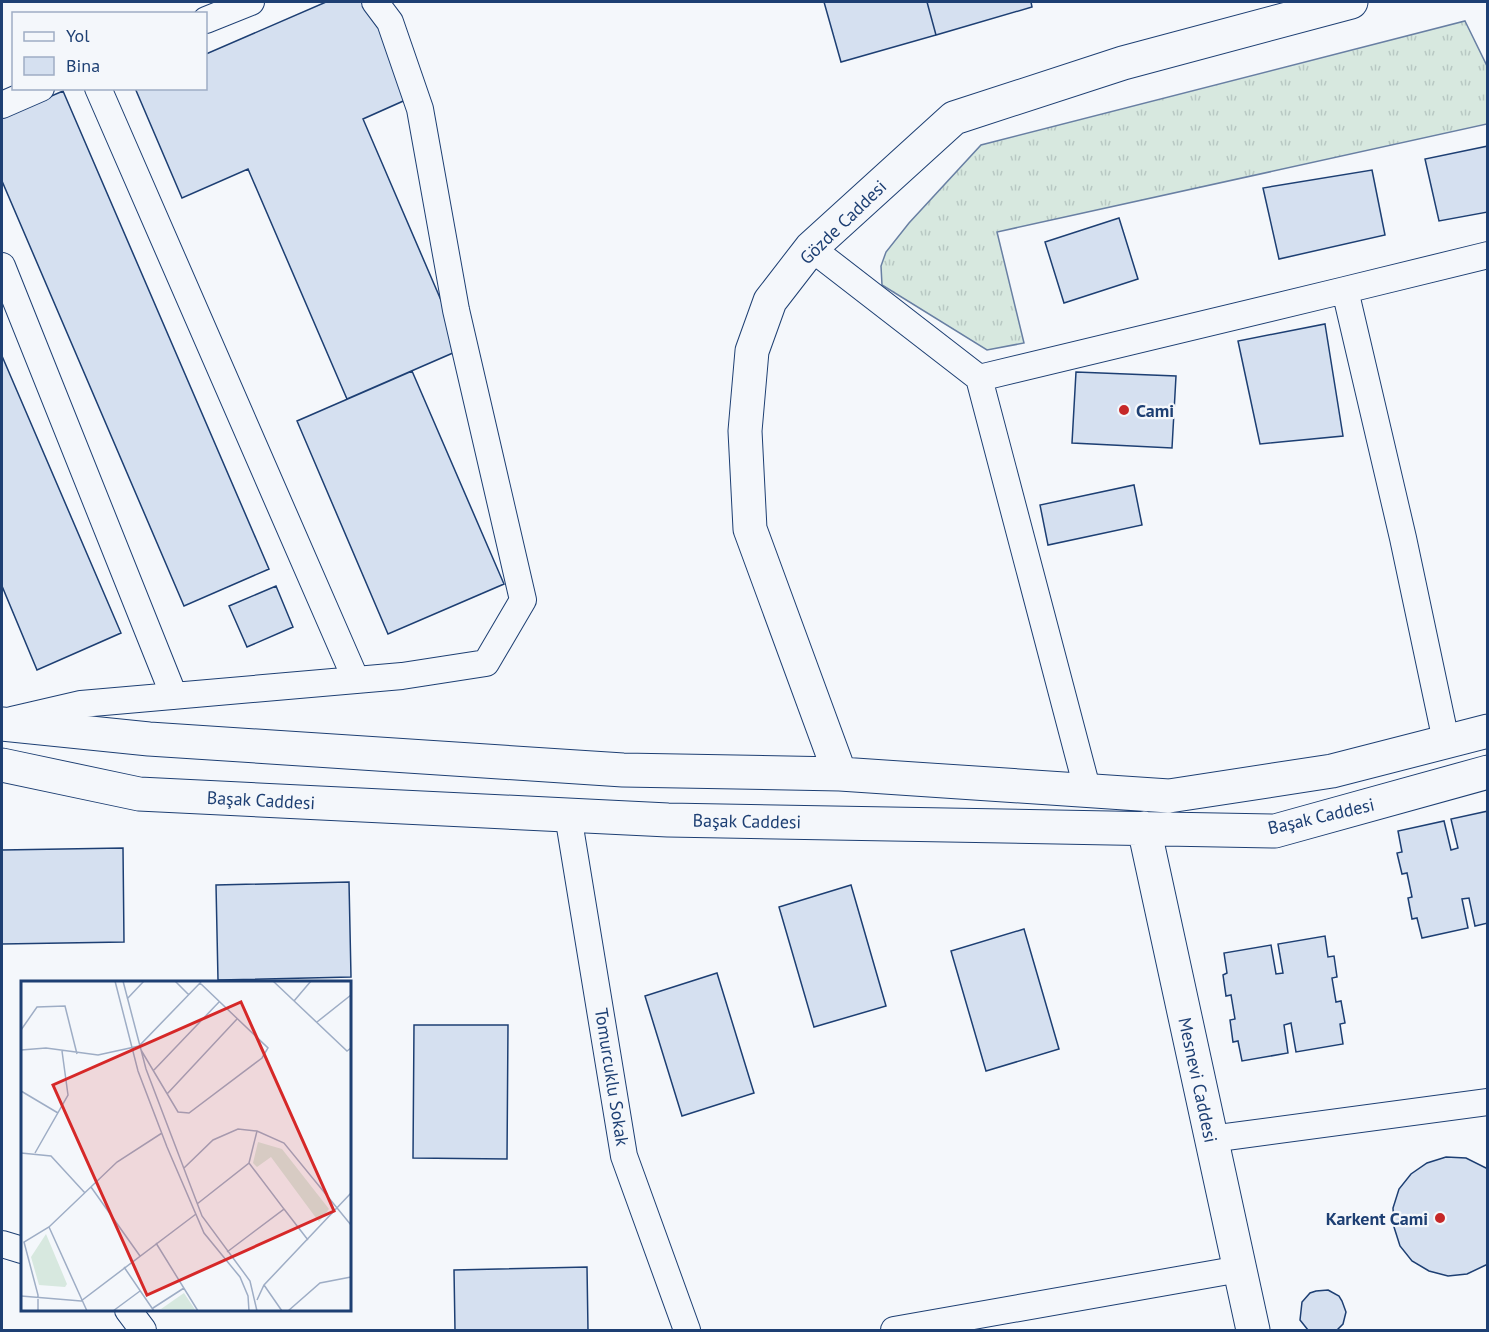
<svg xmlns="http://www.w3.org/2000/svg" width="1489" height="1332" viewBox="0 0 1489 1332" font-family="'PT Sans',sans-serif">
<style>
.grass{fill:url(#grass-tufts);stroke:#687fa3;stroke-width:1.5}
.building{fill:#d5e0f0;stroke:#1d3f73;stroke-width:1.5}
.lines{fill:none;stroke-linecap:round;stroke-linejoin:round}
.street-casing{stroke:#1d3f73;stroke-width:28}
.secondary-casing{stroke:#1d3f73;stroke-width:35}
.street{stroke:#f4f7fb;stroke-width:26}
.secondary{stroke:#f4f7fb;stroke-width:33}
.poi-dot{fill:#c62828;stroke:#f4f7fb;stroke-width:2}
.labels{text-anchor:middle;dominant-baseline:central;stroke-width:4.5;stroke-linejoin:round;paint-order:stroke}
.street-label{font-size:18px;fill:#1d3f73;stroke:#f4f7fb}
.poi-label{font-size:18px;font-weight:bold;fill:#1d3f73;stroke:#f4f7fb;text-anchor:start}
.inset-road{fill:none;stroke:#9eadc5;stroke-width:1.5}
.view{fill:#d62828;fill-opacity:0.15;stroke:#d62828;stroke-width:3}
.inset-edge{fill:none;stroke:#1d3f73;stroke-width:3}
</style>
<defs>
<pattern id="grass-tufts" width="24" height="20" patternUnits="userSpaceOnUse" patternTransform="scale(1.5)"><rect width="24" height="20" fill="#d7e8df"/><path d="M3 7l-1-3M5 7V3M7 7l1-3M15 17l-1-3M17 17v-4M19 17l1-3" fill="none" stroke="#b8c8c3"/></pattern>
</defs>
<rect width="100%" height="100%" fill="#f4f7fb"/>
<path class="grass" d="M1465,21L1487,66V124L997,232L1024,343L987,350L882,285L881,266L886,252L909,223L981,145Z"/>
<path class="building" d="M326,2H369L410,98L363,119L462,349L347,399L248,169L182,198L135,88H206V54Z
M824,2H927L936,35L841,62Z
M927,2H1031L1032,7L936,35Z
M63,91L269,569L184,606L2,181V117Z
M1488,146V212L1439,221L1425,159Z
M1372,170L1385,235L1279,259L1263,188Z
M1119,218L1138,279L1064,303L1045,242Z
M1325,324L1343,436L1260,444L1238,341Z
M2,356L121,633L37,670L2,586Z
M412,371L504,584L388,634L297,421Z
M1076,372L1176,376L1172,448L1072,443Z
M1134,485L1142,525L1048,545L1040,505Z
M276,586L293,627L247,647L229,606Z
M1488,811V923L1475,926L1469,898L1462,899L1468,928L1422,938L1417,918L1412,919L1408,898L1412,897L1407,873L1402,874L1397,853L1402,852L1398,831L1444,821L1451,850L1458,848L1451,819Z
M123,848L124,942L2,944V850Z
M349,882L351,977L218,980L216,885Z
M851,885L886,1006L814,1027L779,907Z
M1024,929L1059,1049L986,1071L951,951Z
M1325,936L1328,957L1334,956L1337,977L1332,978L1336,1002L1341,1001L1345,1023L1340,1024L1343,1044L1296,1052L1291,1023L1284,1025L1288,1053L1242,1061L1238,1041L1233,1042L1230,1020L1235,1019L1231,995L1226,996L1223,975L1227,973L1224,953L1271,945L1276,974L1283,973L1278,944Z
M717,973L754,1093L682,1116L645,996Z
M414,1025H508L507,1159L413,1158Z
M1446,1157L1466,1158L1488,1169V1264L1467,1274L1448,1276L1429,1271L1412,1261L1400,1246L1394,1227L1393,1208L1399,1189L1411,1174L1427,1163Z
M587,1267L588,1330H455L454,1270Z
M1328,1290L1339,1296L1342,1301L1346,1312L1343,1324L1337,1330H1308L1300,1320L1302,1302L1310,1293L1316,1291Z"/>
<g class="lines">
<g class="street-casing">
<path id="street" d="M206,20L251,2
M98,88L356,680
M2,105L41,88
M811,248L979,378L1088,792
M2,266L174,696
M1345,290L1488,255
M979,378L1345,290L1403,538L1446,741
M12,720L81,704L402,676L486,663L523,600L456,310L420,109L390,22L375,2
M568,815L624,1156L687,1330
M1211,1139L1488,1102
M2,1244L22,1250
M128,1310L143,1330
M894,1330L1240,1269"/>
</g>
<g class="secondary-casing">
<path id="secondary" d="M2,724L149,739L623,770L840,774L1169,796L1332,771L1488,731
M2,765L139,794L668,820L1275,831L1488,772
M840,774L750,529L745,431L752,351L770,301L811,248L954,118L1123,63L1351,2
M1144,828L1253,1330"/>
</g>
<use href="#street" class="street"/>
<use href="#secondary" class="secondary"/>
</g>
<g class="poi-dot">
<circle cx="1124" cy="410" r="6"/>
<circle cx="1440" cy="1218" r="6"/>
</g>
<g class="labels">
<g class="street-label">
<text transform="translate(843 222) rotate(-44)">Gözde Caddesi</text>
<text transform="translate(261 800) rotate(3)">Başak Caddesi</text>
<text transform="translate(1321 816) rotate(-13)">Başak Caddesi</text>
<text transform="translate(747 821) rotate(1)">Başak Caddesi</text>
<text transform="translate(612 1077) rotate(81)">Tomurcuklu Sokak</text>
<text transform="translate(1198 1080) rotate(78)">Mesnevi Caddesi</text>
</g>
<g class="poi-label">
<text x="1136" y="410">Cami</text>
<text x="1428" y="1218" text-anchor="end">Karkent Cami</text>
</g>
</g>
<g transform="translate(21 981)">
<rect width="330" height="330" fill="#f4f7fb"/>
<path d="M237,161L261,168L308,228L298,241L250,176L236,186L232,182ZM25,253L46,303L44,306L18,304L10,276ZM163,312L175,330L134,328H140Z" fill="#d7e8df"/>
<path class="inset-road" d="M94,0L117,90L146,166L183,252L219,296L227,315L228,330M102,0L125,88L181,235L229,300L236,330M154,0L168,14M252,0L326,70L330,67M106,18L123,0M273,20L290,0M296,41L330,14M0,49L16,26L44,25L56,73M0,69L25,67L77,74L118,65L180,1M120,69L157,131L168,132L241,77L247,67L179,2M133,89L198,21M0,110L37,132M146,113L216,38M0,172L30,175L64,212M14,172L47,114L41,70M163,187L192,159L217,148L236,150L263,162L330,244M70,206L119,275M176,223L228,182L236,150M263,228L287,259M28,246L66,330M135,262L177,330M206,271L263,228L228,182M103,286L133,330M243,304L261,330M0,315L60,320L175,233M236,319L243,304L330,212M132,327L163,307M17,330V314L3,261L28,246L96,181L141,152M92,330L119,310M267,330L299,302L330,296"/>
<path class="view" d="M220,21L313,230L126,314L32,104Z"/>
<rect width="330" height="330" class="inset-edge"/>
</g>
<rect width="1489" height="1332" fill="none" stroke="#1d3f73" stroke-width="6"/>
<rect x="12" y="12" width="195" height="78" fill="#f4f7fb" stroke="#9eadc5" stroke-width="1.5"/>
<rect x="24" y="32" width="30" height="9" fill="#f4f7fb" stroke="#9eadc5" stroke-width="1.5"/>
<text x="66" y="42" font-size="18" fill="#1d3f73">Yol</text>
<rect x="24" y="57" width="30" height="18" fill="#d5e0f0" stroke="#9eadc5" stroke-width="1.5"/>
<text x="66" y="72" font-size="18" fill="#1d3f73">Bina</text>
</svg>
